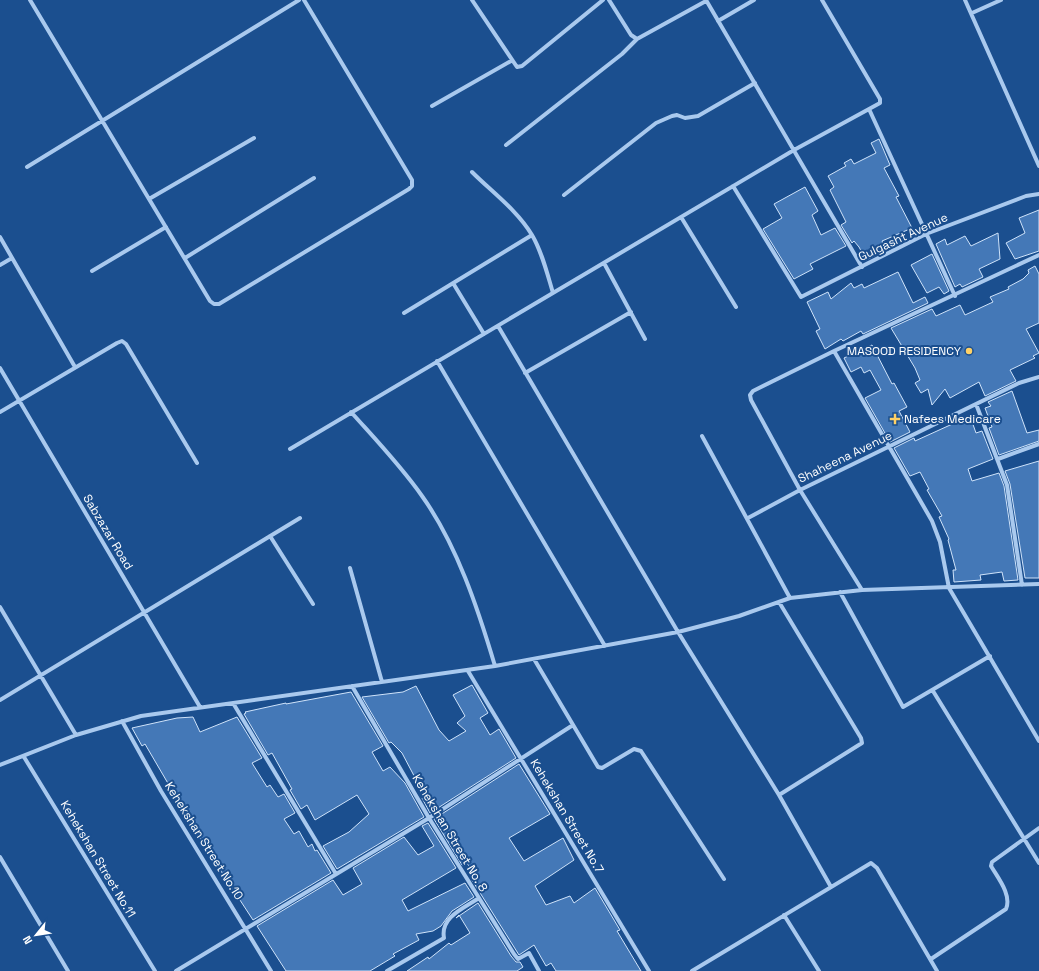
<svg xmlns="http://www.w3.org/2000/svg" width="1039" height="971" viewBox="0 0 1039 971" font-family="'Space Grotesk',sans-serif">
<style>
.building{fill:#4478b7;stroke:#cfe3fa}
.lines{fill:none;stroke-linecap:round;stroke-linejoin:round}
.street{stroke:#a9c9ee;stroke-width:4}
.poi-dot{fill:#ffd166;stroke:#1b4f8f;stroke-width:1.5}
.labels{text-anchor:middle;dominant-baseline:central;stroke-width:4;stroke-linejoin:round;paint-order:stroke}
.street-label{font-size:12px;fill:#fff;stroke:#1b4f8f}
.poi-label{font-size:12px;fill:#fff;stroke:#1b4f8f;text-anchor:end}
</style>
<rect width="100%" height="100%" fill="#1b4f8f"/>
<path class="building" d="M879,139L890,165L884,168L899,196L896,197L912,228L882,241L886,250L866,260L859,247L854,241L852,243L841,225L846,222L830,190L834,187L828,176L846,166L844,163L851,159L854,164L876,153L871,143Z
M805,187L818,211L812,215L821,235L835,228L846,246L810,264L813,269L794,279L763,229L782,218L774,204Z
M1039,210V251L1015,259L1006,243L1025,233L1019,218Z
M998,233L1000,259L979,269L983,277L962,287L960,284L955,287L936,244L945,239L947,245L965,236L971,246Z
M932,254L949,291L944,294L939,287L927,293L911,265Z
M1035,266L1039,274V323L1026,329L1039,353L1033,356L1035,358L1010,370L1016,381L985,396L979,382L950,398L945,389L932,405L928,389L921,393L915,383L920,380L915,368L891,328L932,309L936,316L960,305L965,315L993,302L990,297L1009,289L1008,287L1023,279L1029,273L1028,270Z
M898,272L913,303L925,297L928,303L863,334L861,331L843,341L841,339L825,349L816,331L820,329L807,302L828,292L831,299L851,283L854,288L862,284L864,288Z
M872,345L892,384L894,383L907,407L899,411L910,432L890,442L865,398L881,390L870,370L864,373L861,367L851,372L844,358Z
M1012,391L1027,433L1039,430V441L999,455L989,428L992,427L985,408L991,406L988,402Z
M970,416L976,433L982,431L993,459L968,469L972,481L999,473L1004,486L1018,580L1004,581L1002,572L980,575L981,580L954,582L953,570H956L948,540L949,539L939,517L942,516L927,490L929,489L920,472L910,476L894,448L914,438L915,441Z
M1039,461V578H1025L1010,484L1005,471Z
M472,685L488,713L480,718L490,735L499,729L516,758L430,813L422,798L430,806L402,753L391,742L389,743L362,697L403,692L416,686L439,730L449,741L466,731L457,723L465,716L453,695Z
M351,692L383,746L372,752L383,771L390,767L405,783L424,817L337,869L323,846L349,832L369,814L357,795L315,820L307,805L301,809L290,790L292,789L272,753L268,755L244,714L246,713L245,712L286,703V704Z
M193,717L200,732L237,717L262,758L252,763L267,787L270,785L278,797L284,794L295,813L284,819L294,834L299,831L308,847L312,844L315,851L317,850L331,873L253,920L204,845L145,744L142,746L132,728L177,718Z
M519,764L550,814L509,838L524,861L563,838L574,860L535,886L546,905L570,896L574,903L595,888L620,930L617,931L641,971H556L551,963L546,966L534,945L519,955L472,880L476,877L467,863L462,865L434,819Z
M428,823L456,868L402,900L408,911L465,883L474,897L452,911L441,926L433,931L416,934L419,940L393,954L395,956L370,971H286L257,926L333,880L343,895L362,884L353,868L404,837L418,855L434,846L422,826Z
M478,903L511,956L516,962H520L523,967L517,971H407L428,957L429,959L449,943L451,945L470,933L459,915L456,918Z"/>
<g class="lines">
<path class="street" d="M30,0L210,301L214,304H219L409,189L412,186V180L304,0
M472,0L517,67L522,66L603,0
M609,0L631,35L637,39
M706,0L862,267
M965,0L1039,166
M972,13L1001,0
M718,21L754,0
M432,106L511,61
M869,109L955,296
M506,145L622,54L637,39L706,1
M27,167L299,0
M472,172C492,192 517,210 532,235C542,252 547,273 553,293
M733,186L801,297L926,234L1026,196L1039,194
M564,195L656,123L672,116L677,115L685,118L698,116L755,83
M149,199L254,138
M681,217L736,307
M0,237L75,367
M185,258L314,178
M604,263L645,339
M0,265L12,258
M92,271L166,227
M453,283L484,334
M404,313L532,235
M498,326L678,632L779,795L831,887
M834,351L932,521L940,542L949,588L1039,741
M437,361L605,646
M0,368L200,707
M525,373L631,312
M976,404L1007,485L1022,585
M0,412L117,343L122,341L126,344L197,463
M351,412C376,440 401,466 422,496C457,545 478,609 495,666
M702,436L790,598
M290,449L794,150L880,103V99L822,0
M998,459L1039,444
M748,518L800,490L1019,383L1039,377
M270,536L313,604
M350,568L382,682
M862,590L800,490L751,400L750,395L753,391L834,351L1039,255
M840,592L903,707L990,656
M779,602L861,738L862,743L779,795
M0,607L76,735
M534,659L598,767L602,768L634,749L641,751L724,879
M468,671L649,971
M352,686L429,818L514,954L518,959L529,953L539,971
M933,691L1039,863
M0,700L300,518
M233,703L336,874
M122,721L161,791L271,971
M24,757L155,971
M0,765L76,735L141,716L495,666L678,632L739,616L790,598L862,590L1039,584
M0,857L68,971
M784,915L819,971
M931,959L1006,909C1012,895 998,878 991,866L992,862L1039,828
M176,971L429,818L573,725
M387,971L444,938C440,917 464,908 479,898
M692,971L871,863L877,868L937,971"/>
</g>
<g class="poi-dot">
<circle cx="969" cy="351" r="4"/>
<path d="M893 413h4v4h4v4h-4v4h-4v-4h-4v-4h4z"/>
</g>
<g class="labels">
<g class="street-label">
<text transform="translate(903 237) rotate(-25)">Gulgasht Avenue</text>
<text transform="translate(845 457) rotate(-26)">Shaheena Avenue</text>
<text transform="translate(108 532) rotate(59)">Sabzazar Road</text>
<text transform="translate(567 816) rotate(59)">Kehekshan Street No.7</text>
<text transform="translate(450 833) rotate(59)">Kehekshan Street No. 8</text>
<text transform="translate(204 841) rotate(58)">Kehekshan Street No.10</text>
<text transform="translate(98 859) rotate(59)">Kehekshan Street No.11</text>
</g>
<g class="poi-label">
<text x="961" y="351">MASOOD RESIDENCY</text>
<text x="904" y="419" text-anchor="start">Nafees Medicare</text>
</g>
</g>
<g transform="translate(36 935) rotate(240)" stroke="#1b4f8f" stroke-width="3" paint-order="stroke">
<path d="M0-3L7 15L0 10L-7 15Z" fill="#ffffff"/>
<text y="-6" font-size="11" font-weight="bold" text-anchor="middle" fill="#ffffff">N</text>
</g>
</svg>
